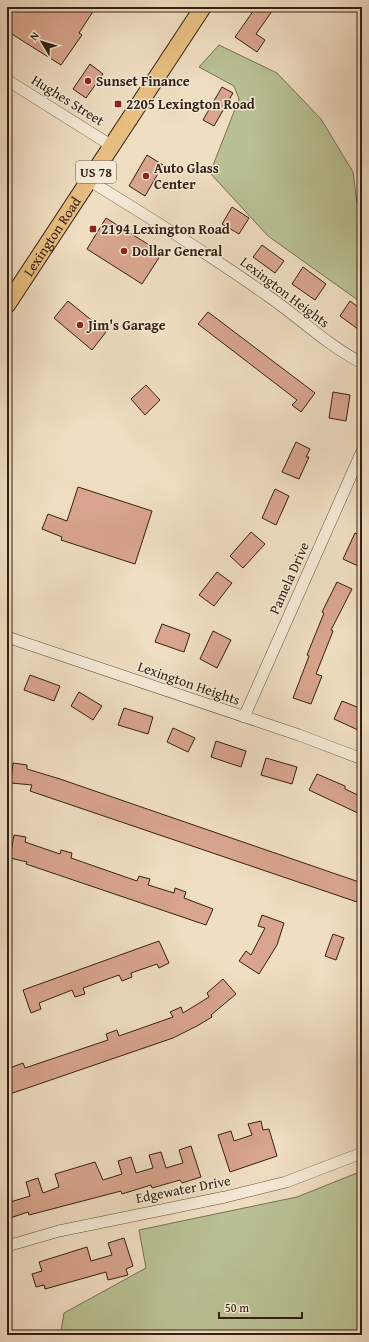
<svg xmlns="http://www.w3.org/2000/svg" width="369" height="1342" viewBox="0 0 369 1342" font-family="'Gentium Book Plus',serif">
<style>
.green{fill:#b9c194;stroke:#767054}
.building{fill:#d9a58e;stroke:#342013}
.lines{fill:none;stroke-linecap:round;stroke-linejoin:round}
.minor-casing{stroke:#63503f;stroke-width:12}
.highway-casing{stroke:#342013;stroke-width:18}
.minor{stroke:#f5ead7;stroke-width:11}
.highway{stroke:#e8bf81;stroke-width:16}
.poi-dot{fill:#8f2418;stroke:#f5ead7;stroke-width:1.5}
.labels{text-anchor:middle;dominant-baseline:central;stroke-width:3;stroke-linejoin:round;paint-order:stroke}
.shield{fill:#f5ead7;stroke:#6e5d4e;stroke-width:1}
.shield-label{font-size:13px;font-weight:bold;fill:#342013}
.poi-label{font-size:14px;font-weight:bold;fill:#342013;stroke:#f5ead7;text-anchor:start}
.street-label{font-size:14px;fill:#342013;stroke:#f5ead7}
</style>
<rect width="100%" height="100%" fill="#f0dec2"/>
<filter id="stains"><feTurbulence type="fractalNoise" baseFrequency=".005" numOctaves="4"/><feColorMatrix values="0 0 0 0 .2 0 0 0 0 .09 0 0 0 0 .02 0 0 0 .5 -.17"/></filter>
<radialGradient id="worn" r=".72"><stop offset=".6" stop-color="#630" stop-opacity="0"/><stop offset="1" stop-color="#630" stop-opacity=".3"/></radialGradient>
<path class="green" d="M219,45L277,73L321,119L353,172L357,203L362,205V303L268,236L210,173L239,99L234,86L199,67Z
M362,1171V1335H63L61,1331L64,1313L146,1268L139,1230L297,1197Z"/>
<path class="building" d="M14,7H96L79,33L82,35L61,65L7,31V17Z
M256,7H275L256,34L265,40L257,52L235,37Z
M90,64L103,74L86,98L73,89Z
M222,87L233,93L214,126L203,120Z
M147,155L163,165L145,196L129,186Z
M232,207L249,218L239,234L222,224Z
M106,218L162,253L142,284L87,249Z
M262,245L284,261L275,273L253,257Z
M303,267L326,284L315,300L292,284Z
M68,301L106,332L92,350L54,318Z
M350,301L362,310V332L340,316Z
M208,312L315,393L301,412L292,405L297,400L198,324Z
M146,385L160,400L145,415L131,399Z
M333,392L350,395L346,421L329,418Z
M296,442L310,449L306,457H309L299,479L282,472Z
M78,487L152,511L135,564L61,540L62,537L42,529L48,514L67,521Z
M275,489L289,496L276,525L262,518Z
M251,532L265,544L243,568L230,556Z
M355,533L362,536V558L358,566L343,559Z
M217,572L232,583L214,606L199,595Z
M337,582L352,589L331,630L333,631L316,674L322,676L311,704L293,698L309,656L307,655L324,613L322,612Z
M162,624L190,634L184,652L155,642Z
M213,631L231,640L217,668L200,659Z
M30,675L60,686L54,701L24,690Z
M79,692L102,706L93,720L71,706Z
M342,701L362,709V721L358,730L334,719Z
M124,708L153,717L148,734L118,725Z
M173,728L195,738L188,752L167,742Z
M216,741L246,751L241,767L211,757Z
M266,758L297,767L292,784L261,775Z
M13,763L27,765V769L60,779L362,883L357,902L30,791L32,785L11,783Z
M317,774L345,786V789L362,797V815L309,790Z
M14,835L26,837L25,842L60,854L61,850L72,853L71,858L137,881L139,876L150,879L148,885L174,893L175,888L186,892L184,898L213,909L206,925L26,864L27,862L10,858Z
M262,915L284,923L277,945L259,974L239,961L246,951L251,955L265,928L258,926Z
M333,934L344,938L336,960L325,956Z
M159,941L169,963L159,968L157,964L131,973L132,977L122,981L119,975L83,988L85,994L75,997L72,990L39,1003L41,1009L31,1013L23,990Z
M223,979L236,994L211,1015L212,1017L197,1026L173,1038L7,1095V1069L23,1063L25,1068L108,1040L106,1034L117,1030L119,1036L173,1017L170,1012L181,1007L183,1013L209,997L207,993Z
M261,1121L263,1130L269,1129L277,1156L230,1172L218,1135L231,1131L234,1141L252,1135L248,1124Z
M191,1146L201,1177L182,1183L180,1180L152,1188L151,1185L122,1194L121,1191L29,1215L28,1212L7,1219V1203L30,1196L26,1182L38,1178L43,1193L59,1187L55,1174L95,1162L103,1180L122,1174L118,1161L131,1157L136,1173L153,1168L149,1155L161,1152L166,1168L183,1163L179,1150Z
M124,1238L133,1266L126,1269L128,1275L108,1280L106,1272L45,1289L44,1285L36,1287L32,1274L42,1271L39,1262L87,1247L91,1261L112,1255L108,1243Z"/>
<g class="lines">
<g class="minor-casing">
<path id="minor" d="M7,80L112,146
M90,181C150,218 210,255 268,296C300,318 327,345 362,363
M7,637L299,735L362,759
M244,717L362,451
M7,1246L59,1231L225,1197L286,1182L362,1153"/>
</g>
<g class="highway-casing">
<g id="highway">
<path id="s1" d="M7,305L203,7"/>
</g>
</g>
<use href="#minor" class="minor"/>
<use href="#highway" class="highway"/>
</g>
<g class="poi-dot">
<circle cx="88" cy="81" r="4"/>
<rect x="114" y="100" width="8" height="8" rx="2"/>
<circle cx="146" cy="176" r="4"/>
<rect x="89" y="225" width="8" height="8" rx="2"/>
<circle cx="124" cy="251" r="4"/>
<circle cx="80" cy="325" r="4"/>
</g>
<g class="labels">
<rect class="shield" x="76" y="161" width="40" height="22" rx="3"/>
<g class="shield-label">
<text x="96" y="172">US 78</text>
</g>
<g class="poi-label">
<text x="96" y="81">Sunset Finance</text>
<text x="126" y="104">2205 Lexington Road</text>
<text x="154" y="168">Auto Glass<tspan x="154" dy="16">Center</tspan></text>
<text x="101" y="229">2194 Lexington Road</text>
<text x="132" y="251">Dollar General</text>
<text x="88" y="325">Jim's Garage</text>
</g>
<g class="street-label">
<text transform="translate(68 100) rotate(32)">Hughes Street</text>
<text stroke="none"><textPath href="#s1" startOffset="82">Lexington Road</textPath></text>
<text transform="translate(285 292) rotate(37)">Lexington Heights</text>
<text transform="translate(289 578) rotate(-66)">Pamela Drive</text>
<text transform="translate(189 683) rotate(19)">Lexington Heights</text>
<text transform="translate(183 1189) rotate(-11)">Edgewater Drive</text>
</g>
</g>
<rect width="369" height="1342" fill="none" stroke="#f0dec2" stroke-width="24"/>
<rect x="8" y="8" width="353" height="1326" fill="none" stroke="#342013" stroke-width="2"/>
<rect x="12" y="12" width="345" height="1318" fill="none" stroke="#342013"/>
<g transform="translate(42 42) rotate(308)" stroke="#f5ead7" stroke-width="3" paint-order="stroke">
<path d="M0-3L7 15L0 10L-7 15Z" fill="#342013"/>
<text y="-6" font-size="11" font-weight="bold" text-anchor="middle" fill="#342013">N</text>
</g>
<path d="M219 1312v6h83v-6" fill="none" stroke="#342013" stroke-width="2"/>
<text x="225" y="1312" font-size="12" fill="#342013" stroke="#f5ead7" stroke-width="3" paint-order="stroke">50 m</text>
<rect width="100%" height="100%" filter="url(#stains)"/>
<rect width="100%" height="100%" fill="url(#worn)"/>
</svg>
